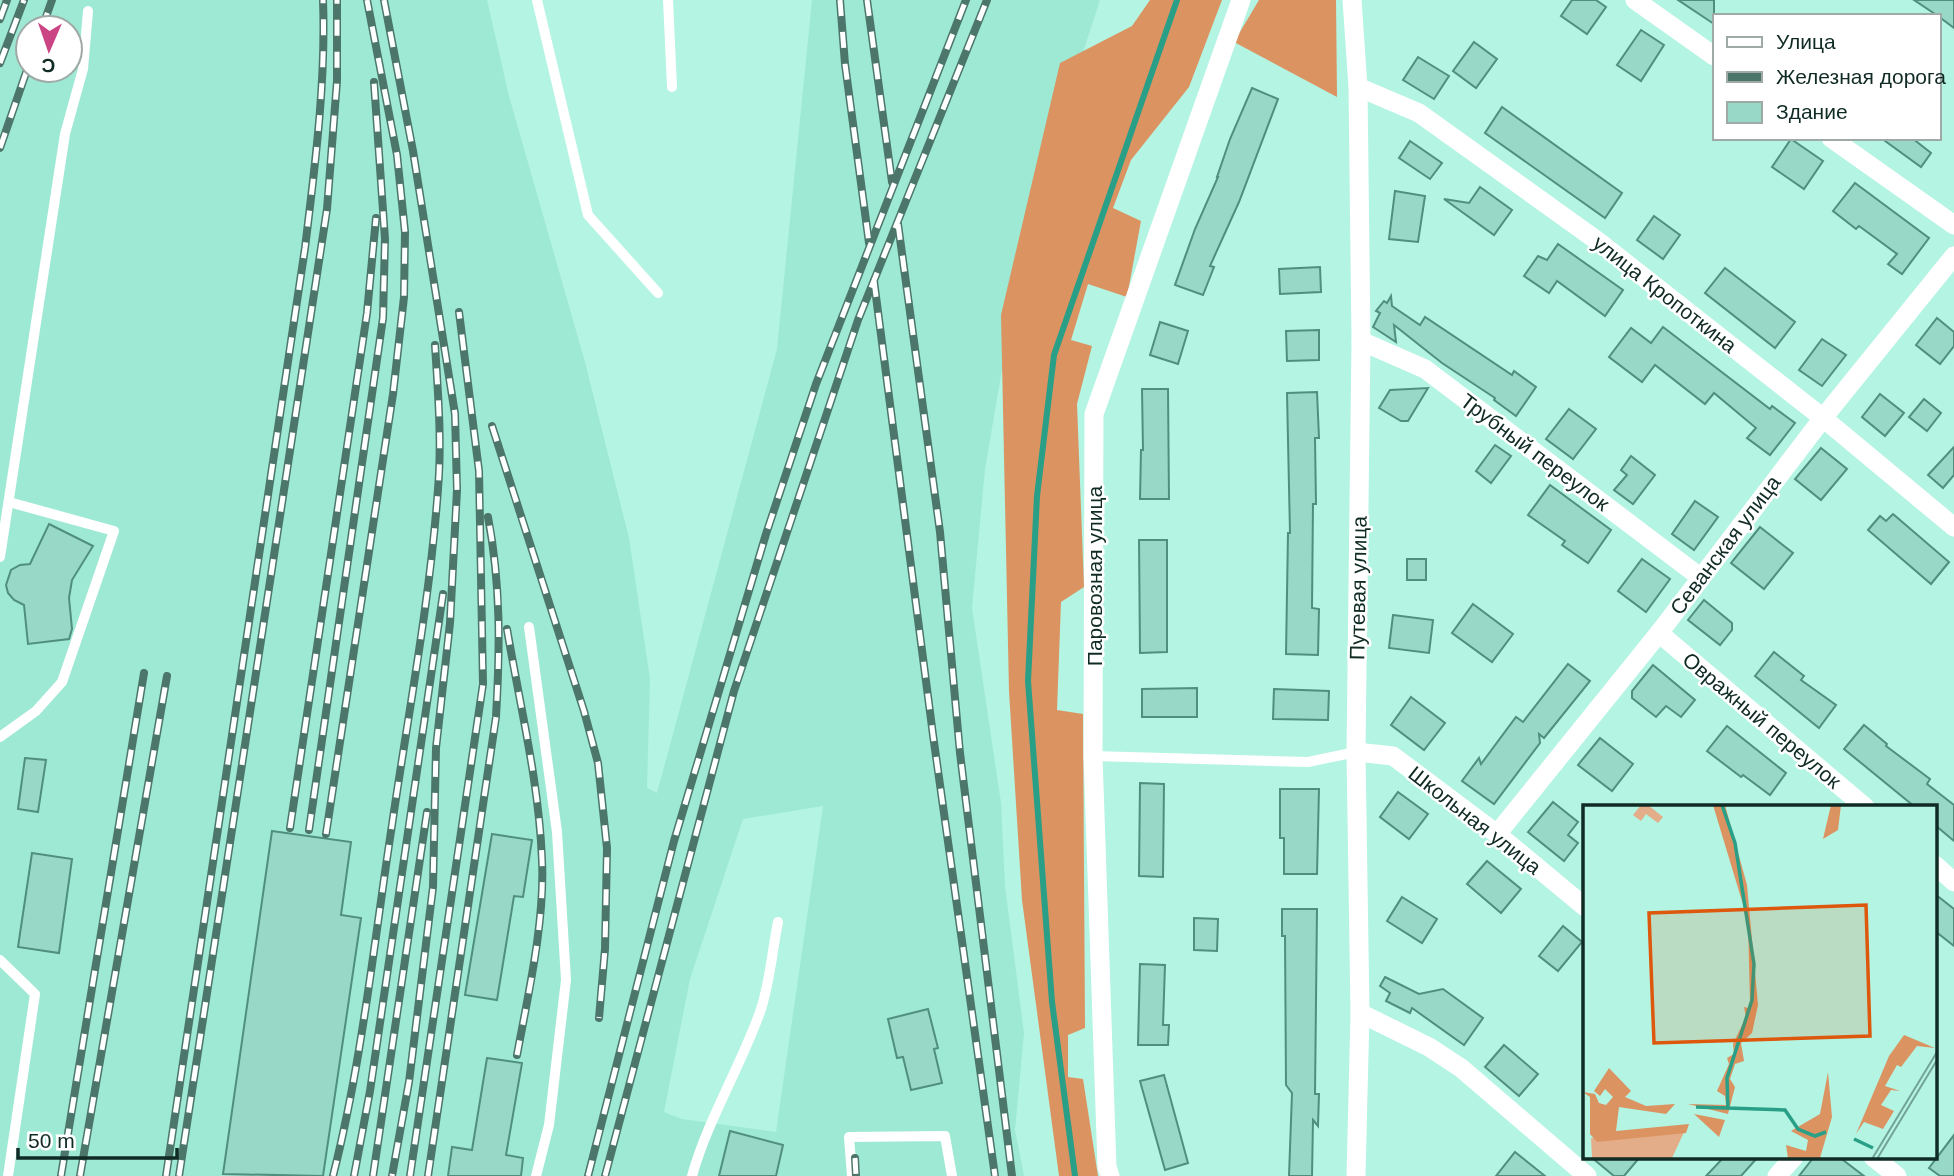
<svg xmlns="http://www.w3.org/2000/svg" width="1954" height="1176" font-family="Arial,sans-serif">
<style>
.built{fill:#9ee9d4;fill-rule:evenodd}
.forest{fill:#db9361}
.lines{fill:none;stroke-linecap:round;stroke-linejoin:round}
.stream{stroke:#289f86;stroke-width:6}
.building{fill:#98d8c6;stroke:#508f7e;stroke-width:2}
.lane{stroke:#fff;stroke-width:10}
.street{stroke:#fff;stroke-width:19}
.rail-casing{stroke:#4d766b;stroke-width:8}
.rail{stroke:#fff;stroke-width:5;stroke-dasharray:16;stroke-linecap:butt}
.labels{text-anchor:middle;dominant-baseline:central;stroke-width:5;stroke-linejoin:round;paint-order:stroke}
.street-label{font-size:21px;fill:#102a24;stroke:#fff}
.inset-river{fill:none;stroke:#289f86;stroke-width:3.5}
.inset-road{fill:none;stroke:#72a396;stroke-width:2}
.view{fill:#dd570d;fill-opacity:0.15;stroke:#dd570d;stroke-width:3.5}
.inset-edge{fill:none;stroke:#102a24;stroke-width:3.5}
</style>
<rect width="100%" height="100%" fill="#b4f4e2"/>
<path class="built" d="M0,0H487L509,96L585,362L629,538L650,679L647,788L657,793L777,349L812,0H1100L1049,157L1015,294L985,469L972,608L1001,803L1005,886L1024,1033L1015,1130L1024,1176H0ZM28,28H70V70H28ZM823,806L776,1132L682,1119L664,1112L690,979L743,819Z"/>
<g class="forest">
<path d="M1150,0H1222L1189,87L1131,160L1113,208L1141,221L1127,297L1088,284L1071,340L1092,346L1077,404L1084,587L1061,602L1057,710L1083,714L1085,1028L1068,1035V1077L1083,1079L1098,1176H1059L1022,900L1009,691L1001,315L1060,63L1132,26Z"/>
<path d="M1259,0H1336L1337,97L1234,42Z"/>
</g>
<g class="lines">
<path class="stream" d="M1075,1176L1052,1002L1028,681L1037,496L1054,355L1177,0"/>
</g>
<g class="building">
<path d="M1572,0H1596L1606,7L1587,34L1561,16Z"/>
<path d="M1678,0H1714V24Z"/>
<path d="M1914,0H1954V28L1938,16Z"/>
<path d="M1641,30L1664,45L1641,81L1617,65Z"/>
<path d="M1474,42L1497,59L1476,88L1453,71Z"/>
<path d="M1418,57L1449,76L1434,99L1403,80Z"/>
<path d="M1252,88L1278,99L1239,202L1210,266L1214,267L1203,295L1175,285L1195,229L1218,177H1217L1230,139Z"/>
<path d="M1502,107L1622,193L1605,218L1485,133Z"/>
<path d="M1881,138H1912L1931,153L1921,167Z"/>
<path d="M1791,139L1823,161L1804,189L1772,167Z"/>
<path d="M1410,141L1442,163L1430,179L1399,158Z"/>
<path d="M1855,183L1929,238L1902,274L1888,264L1897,254L1859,226L1856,229L1833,211Z"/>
<path d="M1480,187L1512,210L1494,235L1444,199L1469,203Z"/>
<path d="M1395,191L1425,196L1418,242L1389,239Z"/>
<path d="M1654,216L1680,235L1663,259L1637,240Z"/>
<path d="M1558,244L1623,290L1605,316L1557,281L1549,293L1524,276L1538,256L1547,260Z"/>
<path d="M1320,267L1321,292L1280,294L1279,269Z"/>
<path d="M1725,268L1795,322L1775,348L1705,293Z"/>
<path d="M1391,296L1392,306L1420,325L1425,317L1512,375L1514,371L1536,387L1516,416L1494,400L1495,398L1442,363L1394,325L1396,342L1373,327L1380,313L1376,311L1384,301L1387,303Z"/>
<path d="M1937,318L1954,332V346L1940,364L1916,345Z"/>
<path d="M1160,322L1188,331L1178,364L1150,355Z"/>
<path d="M1663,327L1770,409L1772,406L1795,423L1770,455L1747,438L1756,428L1714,393L1705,404L1655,365L1642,382L1609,357L1631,328L1651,343Z"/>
<path d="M1319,330V360L1287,361L1286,331Z"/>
<path d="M1822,339L1846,355L1822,386L1799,370Z"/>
<path d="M1428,388L1408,421H1401L1379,408L1390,390Z"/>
<path d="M1142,389H1168L1169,499H1140L1141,450H1143Z"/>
<path d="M1317,392L1319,438H1315L1316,504H1313L1312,608L1319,609L1318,655L1286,654L1288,533H1290L1287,393Z"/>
<path d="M1880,394L1904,413L1885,436L1862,417Z"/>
<path d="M1924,399L1941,413L1927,431L1909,417Z"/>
<path d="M1569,409L1596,429L1573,459L1546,439Z"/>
<path d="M1495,445L1511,456L1491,483L1476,471Z"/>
<path d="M1954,447V475L1943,488L1928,475Z"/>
<path d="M1821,448L1847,469L1821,500L1795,479Z"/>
<path d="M1631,456L1655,475L1633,504L1614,490L1627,475L1621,470Z"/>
<path d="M1550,485L1611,530L1588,563L1562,545L1565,541L1528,515Z"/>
<path d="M1695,501L1718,517L1694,550L1672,534Z"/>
<path d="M1893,514L1949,562L1931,584L1868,530L1880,516L1886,521Z"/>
<path d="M49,524L93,546L72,580L69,598L72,629L69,639L28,644L24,605L14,600L8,593L6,585L11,570L20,565L30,564Z"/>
<path d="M1760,527L1793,553L1764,589L1731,563Z"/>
<path d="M1139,540H1167V652L1140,653Z"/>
<rect x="1407" y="559" width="19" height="21"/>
<path d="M1642,559L1670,579L1646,612L1618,591Z"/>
<path d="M1704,600L1732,623V630L1720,645L1688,620Z"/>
<path d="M1473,604L1513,634L1492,662L1452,633Z"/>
<path d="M1393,615L1433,620L1429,653L1389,648Z"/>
<path d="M1774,652L1804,676L1801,680L1836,705L1819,728L1755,676Z"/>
<path d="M1568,664L1590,681L1544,738L1539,734L1540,743L1494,804L1462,781L1479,758L1481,764L1516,717L1523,722Z"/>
<path d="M1653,665L1695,700L1681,717L1666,706L1656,717L1632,698V691Z"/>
<path d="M1197,688V717H1142V689Z"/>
<path d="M1274,689L1329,691L1328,720L1273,719Z"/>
<path d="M1411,697L1445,723L1424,750L1391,725Z"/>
<path d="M1864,725L1887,744L1886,746L1930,779L1927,784L1954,805V841L1935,825V807H1915L1844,749Z"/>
<path d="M1727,726L1786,773L1770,795L1743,775L1741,777L1707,751Z"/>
<path d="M1600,738L1633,764L1612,791L1578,765Z"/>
<path d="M25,758L46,760L38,812L18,809Z"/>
<path d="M1140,783L1164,784L1163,877L1139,876Z"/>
<path d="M1280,789H1319L1317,874H1284V838H1280Z"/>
<path d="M1398,792L1428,814L1409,839L1380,817Z"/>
<path d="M1553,802L1578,822L1568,835L1578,843L1564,861L1528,832Z"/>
<path d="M272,831L351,842L341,915L361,918L323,1176L223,1174Z"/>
<path d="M492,834L532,840L523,897L514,896L497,1000L465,995Z"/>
<path d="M32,853L72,859L59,953L18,947Z"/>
<path d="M1487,861L1521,889L1501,913L1467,884Z"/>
<path d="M1935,894L1954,909V946L1935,931Z"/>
<path d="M1402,897L1437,919L1422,943L1387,921Z"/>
<path d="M1282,909H1317L1315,1094H1319L1318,1126L1313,1120L1312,1176H1289L1292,1093L1286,1085L1285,936H1282Z"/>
<path d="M1194,918L1218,919L1217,951L1194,950Z"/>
<path d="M1563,926L1582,942L1558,971L1539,956Z"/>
<path d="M1140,964L1165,965L1163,1025H1169L1168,1045H1138Z"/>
<path d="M1385,977L1419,994L1443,989L1483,1018L1464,1045L1412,1008L1410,1013L1386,1001L1390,993L1380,986Z"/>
<path d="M928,1009L938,1048L934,1049L942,1083L911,1090L903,1057L897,1058L888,1019Z"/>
<path d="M1504,1045L1538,1074L1519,1096L1485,1067Z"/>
<path d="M487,1058L522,1063L506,1155L523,1158L521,1176H448L452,1147L472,1150Z"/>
<path d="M1164,1075L1188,1163L1165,1170L1140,1081Z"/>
<path d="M730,1131L783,1145L776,1176H719Z"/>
<path d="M1954,1135V1176H1940L1929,1168Z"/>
<path d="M1515,1152L1545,1176H1496Z"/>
<path d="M1591,1157H1640L1624,1176H1614Z"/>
<path d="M1724,1157H1758L1741,1176H1706Z"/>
<path d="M1814,1157H1839L1864,1176H1799Z"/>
</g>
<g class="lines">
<g class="lane">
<path d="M537,0L588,215L658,293"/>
<path d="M668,0L672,87"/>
<path d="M0,557L65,134L83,69L88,11"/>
<path d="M529,627L557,832L566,980L549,1125L536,1176"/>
<path d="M0,737L36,711L62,682L114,531L9,502"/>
<path d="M1093,756L1308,762L1356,752"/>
<path d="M0,960L35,994L8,1176"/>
<path d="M692,1176C708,1119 740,1068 760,1012C770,984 772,951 778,922"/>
<path d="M852,1176L849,1137L945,1136L952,1176"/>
</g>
<g class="street">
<path d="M1352,0L1358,87L1361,341L1356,752L1360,1013L1356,1176"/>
<path d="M1635,0L1714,56"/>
<path d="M1358,87L1419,113L1599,242L1823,418L1954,527"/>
<path d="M1831,138L1954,225"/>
<path d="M1361,341L1425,369L1700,577"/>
<path d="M1659,633L1865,807"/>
<path d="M1356,752L1393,756L1497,834L1585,907"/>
<path d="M1497,834L1659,633L1823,418L1954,256"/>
<path d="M1935,865L1954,882"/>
<path d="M1360,1013L1429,1047L1461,1068L1587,1176"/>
<path d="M1873,1157L1897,1176"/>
<path d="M1110,1176L1107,1167L1093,756L1094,414L1241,0"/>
<path d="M1777,1176L1794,1157"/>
</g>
<defs>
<g id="rail">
<path d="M384,0L413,151L455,414L457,490L450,623L436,748L433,887L409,1082L392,1176"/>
<path d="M840,0L845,64L869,243"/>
<path d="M867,0L892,182"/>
<path d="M0,19L7,0"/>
<path d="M42,28L52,0"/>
<path d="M0,63L24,0"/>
<path d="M0,148L28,67"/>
<path d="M898,224L940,532L960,753L1012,1176"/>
<path d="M874,281L933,735L995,1176"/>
<path d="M492,426L584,711L598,763L607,848L605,949L599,1018"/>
<path d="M507,629C520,706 539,782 542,860C545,922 528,995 517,1055"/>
<path d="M290,828L367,313L376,218"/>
<path d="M309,830L383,318L385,239L374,82"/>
<path d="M326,834L393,394L404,297L405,232L397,155L367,0"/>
<path d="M855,1158L856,1176"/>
<path d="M61,1176L144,673"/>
<path d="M80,1176L167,676"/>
<path d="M166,1176L305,248C315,165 326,83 323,0"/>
<path d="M179,1176L327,209L337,81V0"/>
<path d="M333,1176C362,1062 374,942 392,825C408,715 430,600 438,489C442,441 438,393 435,345"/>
<path d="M354,1176L370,1091L443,594"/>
<path d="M373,1176L427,812"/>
<path d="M410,1176L483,684L479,471L459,312"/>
<path d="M428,1176L496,717C500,648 501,585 488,517"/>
<path d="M588,1176L674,841L766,534L816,384L966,0"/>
<path d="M605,1176L734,691L858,320L987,0"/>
</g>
</defs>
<use href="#rail" class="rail-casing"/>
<use href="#rail" class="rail"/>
</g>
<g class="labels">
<g class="street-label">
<text transform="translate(1665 294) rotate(38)">улица Кропоткина</text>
<text transform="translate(1535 452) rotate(37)">Трубный переулок</text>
<text transform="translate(1725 545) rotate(-53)">Севанская улица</text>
<text transform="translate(1094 576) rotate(-90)">Паровозная улица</text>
<text transform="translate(1358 588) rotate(-89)">Путевая улица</text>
<text transform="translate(1762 720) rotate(40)">Овражный переулок</text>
<text transform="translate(1475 820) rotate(38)">Школьная улица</text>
</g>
</g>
<g transform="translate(1583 805)">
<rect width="354" height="354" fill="#b4f4e2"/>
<path d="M58,0H65L80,12L75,18L63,9L58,16L50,10ZM102,325L89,353H9L8,333Z" fill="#e4ad89"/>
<path d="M130,0H142L164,80L175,200L169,228L158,238L161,256L152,259L147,274L152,282L145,309L105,299L143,300L142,291L134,286L146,259L144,253L151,249L150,239L163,212L161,202L165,203L167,198L165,116ZM248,0H258L255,25L240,34ZM321,230L352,243L334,241L318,262L314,260L302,281L317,286L308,285L298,300L311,306L300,324L281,317L273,329L306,251ZM26,263L48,286L42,292L63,301L92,299L83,309L36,302L33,326L106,319L103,328L14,337L7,329V292L0,287L12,289L16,298L23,300L30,292L22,284L17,291L11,286ZM245,267L249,312L237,353H205L203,340L223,346L225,335L208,326L237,309ZM111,309L142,315L136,332Z" fill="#db9361"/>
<path class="inset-river" d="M139,0L152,38L171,159L169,195L144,273L145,304M113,302L202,305L215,324L232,331L243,327M271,334L290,343"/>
<path class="inset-road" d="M289,354L354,247M294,354L354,255"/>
<path class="view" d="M283,100L287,231L71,238L66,108Z"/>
<rect width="354" height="354" class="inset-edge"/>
</g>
<rect x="1713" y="14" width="228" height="126" fill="#ffffff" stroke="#9faaa7" stroke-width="2"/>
<rect x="1727" y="37" width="35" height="10" fill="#ffffff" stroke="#9faaa7" stroke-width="2"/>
<text x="1776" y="49" font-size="21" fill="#102a24">Улица</text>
<rect x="1727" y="72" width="35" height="10" fill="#4d766b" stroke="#9faaa7" stroke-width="2"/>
<text x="1776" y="84" font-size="21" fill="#102a24">Железная дорога</text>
<rect x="1727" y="102" width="35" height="21" fill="#98d8c6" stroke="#9faaa7" stroke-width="2"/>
<text x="1776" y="119" font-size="21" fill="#102a24">Здание</text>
<g transform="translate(49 49) rotate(182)"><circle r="33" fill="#ffffff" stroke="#9faaa7" stroke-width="2"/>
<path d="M0-5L12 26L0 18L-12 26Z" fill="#cb4484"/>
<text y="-10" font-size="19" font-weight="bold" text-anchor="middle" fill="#102a24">С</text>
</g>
<path d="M18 1148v10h159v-10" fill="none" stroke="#102a24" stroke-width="3.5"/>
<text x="28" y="1148" font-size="21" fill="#102a24" stroke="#ffffff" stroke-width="5" paint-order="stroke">50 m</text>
</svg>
